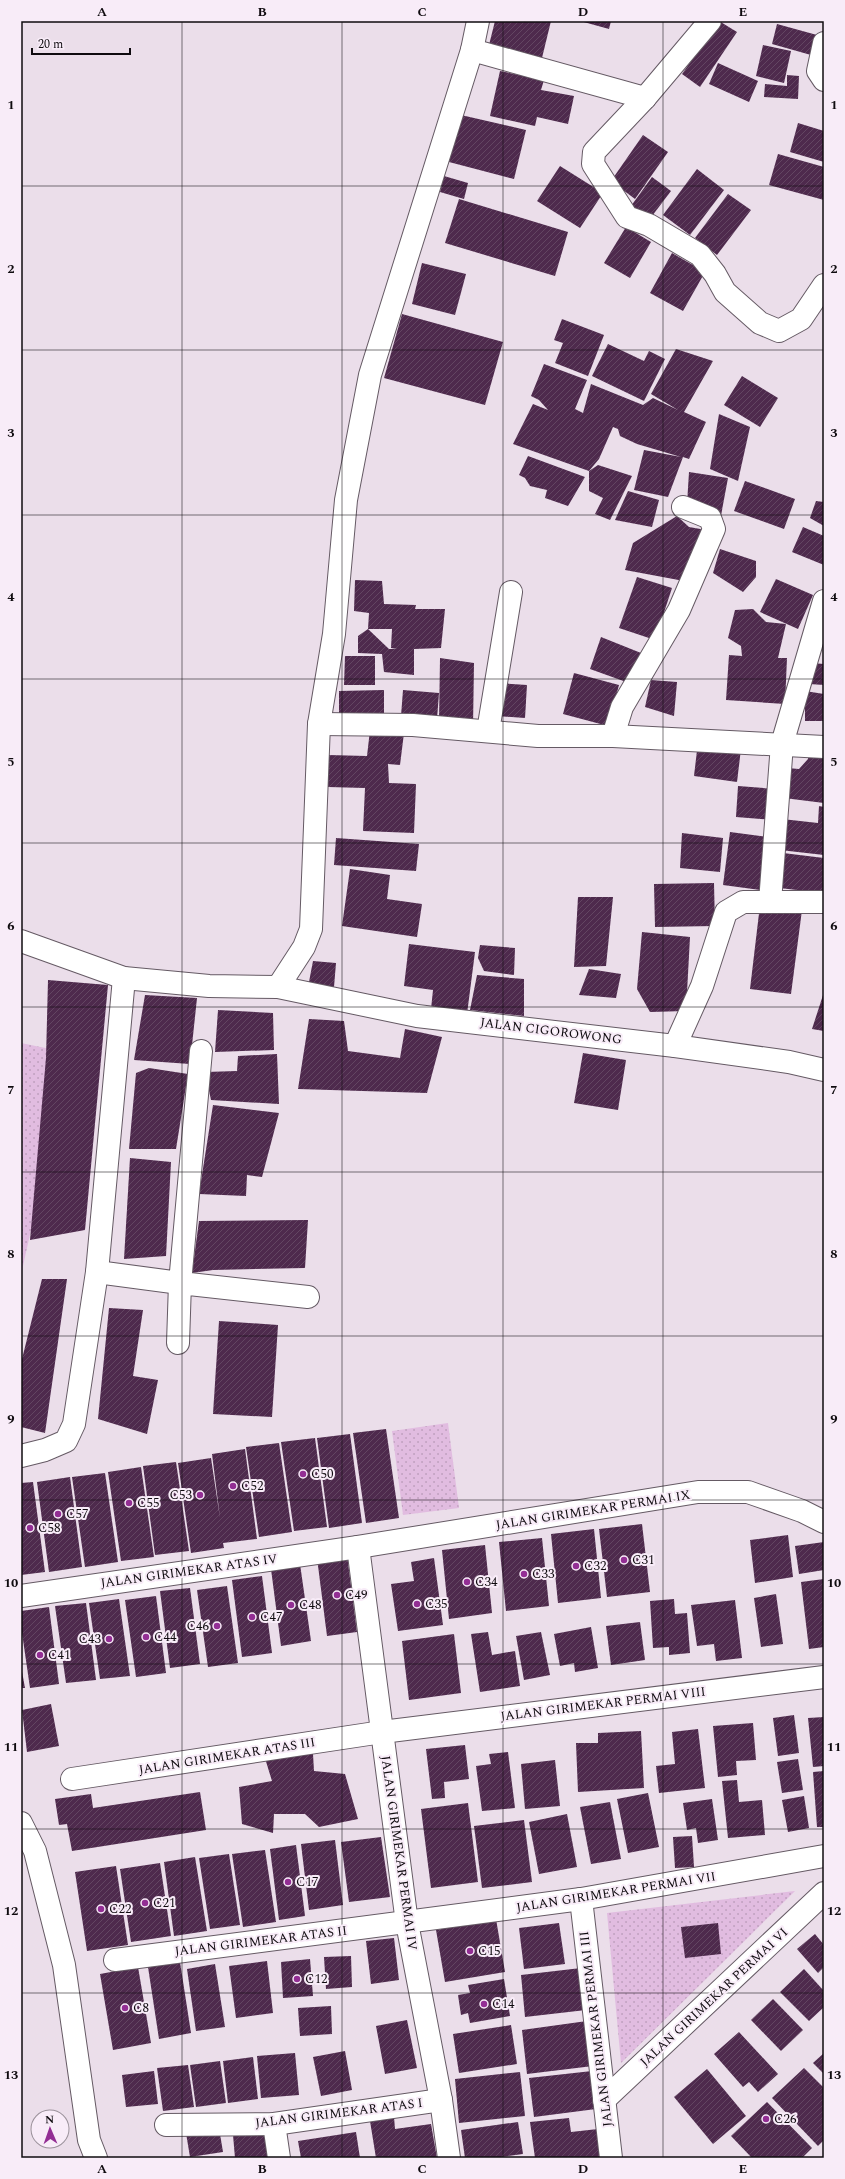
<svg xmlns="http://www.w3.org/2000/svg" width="845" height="2179" font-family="Spectral,serif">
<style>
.grass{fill:url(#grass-dots)}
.building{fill:url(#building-hatch)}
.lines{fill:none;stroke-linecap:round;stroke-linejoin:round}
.minor-casing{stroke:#655a64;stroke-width:24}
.minor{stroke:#fff;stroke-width:22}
.grid{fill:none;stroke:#0f0b0f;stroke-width:1;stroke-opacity:0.55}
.poi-dot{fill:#932e94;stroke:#f8ecf8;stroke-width:1.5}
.labels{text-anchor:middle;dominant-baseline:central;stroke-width:4;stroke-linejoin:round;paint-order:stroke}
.street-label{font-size:13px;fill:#0f0b0f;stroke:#f8ecf8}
.poi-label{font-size:13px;fill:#0f0b0f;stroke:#f8ecf8;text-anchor:start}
.neatline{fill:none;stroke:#0f0b0f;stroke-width:1.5}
.grid-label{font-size:13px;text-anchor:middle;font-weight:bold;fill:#0f0b0f}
</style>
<defs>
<pattern id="grass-dots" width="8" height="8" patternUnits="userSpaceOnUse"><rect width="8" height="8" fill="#e1bce0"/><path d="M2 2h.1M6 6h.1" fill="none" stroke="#c0a0bf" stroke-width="1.8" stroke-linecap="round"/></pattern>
<pattern id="building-hatch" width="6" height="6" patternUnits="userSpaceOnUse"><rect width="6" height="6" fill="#4e2a4d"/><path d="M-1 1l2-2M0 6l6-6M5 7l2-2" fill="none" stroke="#634662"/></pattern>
</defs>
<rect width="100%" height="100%" fill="#ebdeea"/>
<g class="grass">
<path d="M21,1043L70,1053L21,1275Z"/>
<path d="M448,1423L459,1508L403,1515L392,1431Z"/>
<path d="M795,1891L621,2063L607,1913Z"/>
</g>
<g class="building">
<path d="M495,21H551L541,62L488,49Z"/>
<path d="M580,21H611L609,29Z"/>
<path d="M719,21L737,32L700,87L682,74Z"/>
<path d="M777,24L817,35L811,55L772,44Z"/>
<path d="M763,45L791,51L784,83L756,76Z"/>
<path d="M718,63L758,81L749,102L709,84Z"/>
<path d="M500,71L544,80L541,90L574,96L568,124L537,117L535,126L490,116Z"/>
<path d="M787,75L799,76L798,99L764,97L765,84L787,86Z"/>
<path d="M461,115L526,130L514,179L449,162Z"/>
<path d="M798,123L824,131V162L790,152Z"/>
<path d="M643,135L668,152L635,199L611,181Z"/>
<path d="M778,154L824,167V200L769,185Z"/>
<path d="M560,166L603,193L580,228L537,201Z"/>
<path d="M697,169L724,190L690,235L663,215Z"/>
<path d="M444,176L468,183L464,199L440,192Z"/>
<path d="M652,177L671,191L649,220L631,206Z"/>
<path d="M728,194L751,210L717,255L695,238Z"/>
<path d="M459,199L568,232L555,276L445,243Z"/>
<path d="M626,227L651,242L630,278L604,263Z"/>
<path d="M672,253L705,272L683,311L650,293Z"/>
<path d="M422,263L466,274L455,315L412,304Z"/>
<path d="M402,314L503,342L485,405L384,378Z"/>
<path d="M562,319L604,335L588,376L555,363L563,343L554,340Z"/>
<path d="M608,344L644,361L649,351L665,359L644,401L592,376Z"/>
<path d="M676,349L713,361L684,412L706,422L689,459L683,457L668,497L634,490L644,450L681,457L637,444L620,436L618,429L613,427L599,459L589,471L513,444L533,404L548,410L539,400L531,396L544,364L587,380L575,409L583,413L591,384L643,405L653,398L678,410L651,394Z"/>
<path d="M742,376L778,398L760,427L724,405Z"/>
<path d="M719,414L750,427L738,481L710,469Z"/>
<path d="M528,456L585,477L568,506L545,498L547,490L530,486L525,478L519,475Z"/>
<path d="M598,465L632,476L610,520L595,514L603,498L589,491V471Z"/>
<path d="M689,472L728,478L720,521L687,504Z"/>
<path d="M745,481L795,499L784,529L734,511Z"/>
<path d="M628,491L659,500L652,527L615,520Z"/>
<path d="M816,501L824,502V526L810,518Z"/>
<path d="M677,516L689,527L706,530L684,581L625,570L633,543Z"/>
<path d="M803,527L824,536V565L792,552Z"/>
<path d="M720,549L756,561V577L743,592L713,573Z"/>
<path d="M637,577L672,588L655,640L619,628Z"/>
<path d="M776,579L813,595L798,629L760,612Z"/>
<path d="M355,580L382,581L384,604L416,605L415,609H445L441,648L414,649V675L384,672L382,654L358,653V636L368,629L389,649H397L391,648L392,629H368L369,613L354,611Z"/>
<path d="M753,609L766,622L786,624L778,658H787L785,704L726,700L729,655L742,656L741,646L728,638L735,610Z"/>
<path d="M601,637L641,653L629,683L590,669Z"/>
<path d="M345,656H375V685H344Z"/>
<path d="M440,658L474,663L473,726L439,722Z"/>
<path d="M812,663L824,664V685L809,684Z"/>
<path d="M574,673L619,685L608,726L563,714Z"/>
<path d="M651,680L677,682L674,716L645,707Z"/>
<path d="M499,683L527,685L525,718L497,716Z"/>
<path d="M384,690V721L339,722V691Z"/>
<path d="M403,690L439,693L437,719L401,716Z"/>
<path d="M805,691L824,694V721H805Z"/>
<path d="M370,730L404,733L400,765L388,764L389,783L416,784L414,833L363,831L365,788L328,787V755L367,756Z"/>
<path d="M698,742L741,749L737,782L694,776Z"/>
<path d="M809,749L824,750V803L784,798L787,768L799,769L808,759Z"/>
<path d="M738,786L776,789L773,820L736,817Z"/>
<path d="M819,806L824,807V855L780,850L782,819L818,823Z"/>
<path d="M730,832L775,838L768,891L723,885Z"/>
<path d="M682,833L723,838L720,872L680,868Z"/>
<path d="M336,838L419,844L416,871L334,865Z"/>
<path d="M783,853L824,858V893L779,888Z"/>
<path d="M350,869L390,875L387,899L422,904L417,937L342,926Z"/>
<path d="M714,883L715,926L655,927L654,884Z"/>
<path d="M578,897H613L606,966L574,967Z"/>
<path d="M760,905L802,910L791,994L750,989Z"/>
<path d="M642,932L690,937L686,1011L650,1012L637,989Z"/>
<path d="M409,944L475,952L467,1014L431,1009L433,990L404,986Z"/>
<path d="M480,945L515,948L514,975L484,971L478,958Z"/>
<path d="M313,961L336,963L334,987H308Z"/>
<path d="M589,969L621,974L616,998L579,995Z"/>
<path d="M477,975L524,979V1016L470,1010Z"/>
<path d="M48,980L108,985L85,1230L30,1240L46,1058Z"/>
<path d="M824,992V1031L812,1029Z"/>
<path d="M145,995L197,998L190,1064L134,1060Z"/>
<path d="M218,1010L273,1013L274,1050L215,1052Z"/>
<path d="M309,1019L344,1021L348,1051L400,1058L405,1029L442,1037L427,1093L298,1089Z"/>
<path d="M583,1053L626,1060L618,1110L574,1103Z"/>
<path d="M277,1054L279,1104L211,1100L205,1072L237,1071L238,1056Z"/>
<path d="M149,1068L188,1074L176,1149H129L136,1073Z"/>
<path d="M213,1105L279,1113L262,1177L247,1175L246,1196L199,1194Z"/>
<path d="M130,1158L171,1162L166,1256L124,1259Z"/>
<path d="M308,1220L305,1268L213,1270L192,1273L199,1221Z"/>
<path d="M42,1279H67L45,1433L21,1427V1363Z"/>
<path d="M109,1308L143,1310L133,1376L158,1380L147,1434L98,1419Z"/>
<path d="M219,1321L278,1325L272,1417L213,1414Z"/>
<path d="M386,1429L399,1518L366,1523L353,1433Z"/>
<path d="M350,1434L362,1523L329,1528L317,1438Z"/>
<path d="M315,1438L327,1527L294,1531L281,1442Z"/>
<path d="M279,1443L292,1532L259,1537L246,1447Z"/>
<path d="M245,1449L257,1539L223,1543L224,1548L191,1553L178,1463L211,1458L220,1518L212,1454Z"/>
<path d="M176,1462L189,1551L155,1555L143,1466Z"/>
<path d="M141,1467L154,1557L121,1561L108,1472Z"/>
<path d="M105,1473L118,1562L85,1567L72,1477Z"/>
<path d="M70,1477L82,1567L49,1572L37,1482Z"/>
<path d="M33,1482L45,1572L21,1575V1483Z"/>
<path d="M642,1524L650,1592L607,1597L599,1529Z"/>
<path d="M594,1529L601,1598L558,1603L551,1534Z"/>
<path d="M788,1535L793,1577L755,1583L750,1540Z"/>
<path d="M542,1538L549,1606L506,1611L499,1542Z"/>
<path d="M824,1542V1570L799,1574L795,1546Z"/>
<path d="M485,1545L492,1613L449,1619L442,1550Z"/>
<path d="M347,1555L357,1632L327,1636L317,1558Z"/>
<path d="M434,1558L443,1625L398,1631L391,1584L414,1581L411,1562Z"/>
<path d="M300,1564L311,1641L281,1646L271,1569Z"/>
<path d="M262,1576L272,1653L242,1657L232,1580Z"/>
<path d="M824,1579V1647L809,1649L801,1582Z"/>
<path d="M227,1586L238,1663L208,1667L197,1590Z"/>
<path d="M190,1588L200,1664L170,1668L160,1591Z"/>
<path d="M776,1594L783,1644L761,1647L754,1598Z"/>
<path d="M156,1596L166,1673L136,1677L125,1600Z"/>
<path d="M119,1599L130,1676L100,1679L89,1603Z"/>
<path d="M674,1599L675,1614L687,1613L690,1653L669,1655V1647L653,1648L650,1601Z"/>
<path d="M735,1600L742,1658L716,1661L714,1644L697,1646L691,1605Z"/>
<path d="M86,1603L96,1680L66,1683L55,1606Z"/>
<path d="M49,1607L59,1684L30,1688L21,1626V1611Z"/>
<path d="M640,1622L645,1660L611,1665L606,1626Z"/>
<path d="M591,1627L598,1668L575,1672L574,1663L560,1666L554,1634Z"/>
<path d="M488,1632L492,1655L515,1651L520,1686L480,1692L471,1634Z"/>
<path d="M541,1632L550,1675L524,1680L516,1636Z"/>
<path d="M454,1634L461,1693L409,1700L402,1641Z"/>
<path d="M21,1666L25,1688H21Z"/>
<path d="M51,1704L59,1746L27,1752L22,1710Z"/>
<path d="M794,1715L799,1753L778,1756L773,1718Z"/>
<path d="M824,1717V1766L813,1767L808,1718Z"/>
<path d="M753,1723L756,1760L736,1761L737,1775L718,1777L713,1726Z"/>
<path d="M698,1729L705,1788L659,1793L656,1766L675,1764L672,1732Z"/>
<path d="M641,1731L644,1788L578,1792L576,1743H598V1733Z"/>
<path d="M465,1745L469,1779L444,1782L445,1798L432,1799L426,1749Z"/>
<path d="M508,1752L515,1808L482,1811L476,1766L491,1764L489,1754Z"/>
<path d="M313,1754L314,1771L345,1774L358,1819L319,1827L305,1814H274L273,1833L242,1824L239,1787L272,1781L264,1755Z"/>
<path d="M798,1759L803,1790L782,1793L777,1762Z"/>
<path d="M555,1760L560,1806L525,1809L521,1764Z"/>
<path d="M824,1771V1827H817L813,1772Z"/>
<path d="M737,1780L739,1802L762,1800L765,1835L728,1838L722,1781Z"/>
<path d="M200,1792L206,1830L72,1851L67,1824L59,1825L55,1799L91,1794L93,1808Z"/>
<path d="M648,1793L659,1847L628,1853L617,1799Z"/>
<path d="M804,1796L809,1828L788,1832L782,1800Z"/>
<path d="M712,1799L718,1840L698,1843L696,1828L687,1830L683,1803Z"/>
<path d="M610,1802L621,1859L591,1864L580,1807Z"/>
<path d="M468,1803L478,1882L431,1888L421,1809Z"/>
<path d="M567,1814L577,1867L539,1874L529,1822Z"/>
<path d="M524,1820L532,1882L482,1888L474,1826Z"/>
<path d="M692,1836L694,1867L675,1868L673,1837Z"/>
<path d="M381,1837L390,1897L349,1902L341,1842Z"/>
<path d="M335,1840L343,1905L309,1910L301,1844Z"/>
<path d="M296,1845L305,1916L279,1920L270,1849Z"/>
<path d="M265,1850L276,1922L243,1927L232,1854Z"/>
<path d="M229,1854L240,1925L210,1929L199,1858Z"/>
<path d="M195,1857L207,1931L174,1936L164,1862Z"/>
<path d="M160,1863L171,1936L131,1942L120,1869Z"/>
<path d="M116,1866L128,1945L87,1951L75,1872Z"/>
<path d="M496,1919L505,1972L445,1982L436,1930Z"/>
<path d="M559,1923L565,1964L524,1969L519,1928Z"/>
<path d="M718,1923L721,1954L685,1958L681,1927Z"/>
<path d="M815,1934L824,1945V1967L818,1973L797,1949Z"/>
<path d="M394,1938L399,1980L371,1984L366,1941Z"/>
<path d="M351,1956L352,1987L326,1989L324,1957Z"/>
<path d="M310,1959L313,1996L283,1998L281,1962Z"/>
<path d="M267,1961L273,2013L236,2018L229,1966Z"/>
<path d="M180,1962L191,2033L159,2039L148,1967Z"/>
<path d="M215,1964L225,2027L196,2031L187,1969Z"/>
<path d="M138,1967L151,2043L113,2050L100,1974Z"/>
<path d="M581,1968L586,2010L525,2017L521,1975Z"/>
<path d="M804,1969L824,1991V2007L809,2021L780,1992Z"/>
<path d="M504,1979L510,2016L470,2023L468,2013L461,2015L458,1995L470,1993L468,1985Z"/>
<path d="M773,1999L803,2030L781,2051L751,2020Z"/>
<path d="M331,2006L332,2034L300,2036L298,2008Z"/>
<path d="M407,2020L417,2068L385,2074L376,2026Z"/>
<path d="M587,2021L593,2066L527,2074L522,2030Z"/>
<path d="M511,2025L517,2064L459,2073L453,2034Z"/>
<path d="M739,2032L778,2074L758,2092L749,2082L743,2087L714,2054Z"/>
<path d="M345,2051L352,2090L321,2096L313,2057Z"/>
<path d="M295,2053L299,2095L261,2098L257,2056Z"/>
<path d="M824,2053V2074L813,2063Z"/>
<path d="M253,2057L258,2099L228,2103L223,2061Z"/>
<path d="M220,2061L226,2103L196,2107L190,2065Z"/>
<path d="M188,2065L194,2107L163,2111L157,2068Z"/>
<path d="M804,2068L824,2088V2140L818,2146L772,2098Z"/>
<path d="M707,2069L746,2116L713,2144L674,2097Z"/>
<path d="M154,2071L158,2104L126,2107L122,2075Z"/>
<path d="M592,2071L596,2109L534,2117L529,2078Z"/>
<path d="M520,2072L525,2116L459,2123L455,2079Z"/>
<path d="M767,2102L812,2148L802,2158H752L731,2136Z"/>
<path d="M394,2117L395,2129L431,2124L437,2158H376L370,2121Z"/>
<path d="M569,2118L571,2132L598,2129L601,2158H535L530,2122Z"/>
<path d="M518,2122L523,2154L494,2158H465L461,2130Z"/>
<path d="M219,2128L223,2152L190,2157L186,2133Z"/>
<path d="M268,2131L271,2158H235L233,2135Z"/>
<path d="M356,2132L360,2158H301L298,2141Z"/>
</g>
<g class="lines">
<defs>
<g id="minor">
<path d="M710,21L645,98L594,152L593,164L627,217L649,225L700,255L715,274L725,292L760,323L779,331L801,319L824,285"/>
<path d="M824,43L818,71L824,80"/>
<path d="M472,50L645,98"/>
<path d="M319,724L413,725L538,736H613L824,747"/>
<path d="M488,731L511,592"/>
<path d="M613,736L622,707L679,610L714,529L710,518L683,507"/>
<path d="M770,902L782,744L824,601"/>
<path d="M21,941L124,978L209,986L278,987L304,947L311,929L319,724L334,634L346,500L370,375L472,50L478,21"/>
<path d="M278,987L417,1016L675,1046L789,1062L824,1070"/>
<path d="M675,1046L702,986L726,912L743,902H824"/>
<path d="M97,1272L180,1283L201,1051"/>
<path d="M178,1343L180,1283L308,1297"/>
<path d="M21,1456L45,1450L66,1441L74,1424L97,1272L124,978"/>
<path d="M358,1547L407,1923L441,2100L449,2158"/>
<path d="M21,1596L358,1547L698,1492H748L802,1511L824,1522"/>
<path d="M72,1779L382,1732L824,1677"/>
<path d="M21,1823L35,1851L64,1965L89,2140L96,2158"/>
<path d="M581,1899L611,2158"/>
<path d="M115,1960L581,1899L824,1856"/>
<path d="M604,2100L824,1893"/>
<path d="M274,2124L279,2158"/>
<path d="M166,2125L274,2124L441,2100"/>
</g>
</defs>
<use href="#minor" class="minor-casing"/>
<use href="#minor" class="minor"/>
</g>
<path class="grid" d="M182,21V2158M342,21V2158M503,21V2158M663,21V2158M21,186H824M21,350H824M21,515H824M21,679H824M21,843H824M21,1007H824M21,1172H824M21,1336H824M21,1500H824M21,1664H824M21,1829H824M21,1993H824"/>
<g class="poi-dot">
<circle cx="303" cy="1474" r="4"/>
<circle cx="233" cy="1486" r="4"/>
<circle cx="200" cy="1495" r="4"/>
<circle cx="129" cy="1503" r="4"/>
<circle cx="58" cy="1514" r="4"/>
<circle cx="30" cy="1528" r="4"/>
<circle cx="624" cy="1560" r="4"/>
<circle cx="576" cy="1566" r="4"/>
<circle cx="524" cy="1574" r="4"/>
<circle cx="467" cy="1582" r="4"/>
<circle cx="337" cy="1595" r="4"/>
<circle cx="417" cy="1604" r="4"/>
<circle cx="291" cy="1605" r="4"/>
<circle cx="252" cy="1617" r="4"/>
<circle cx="217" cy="1626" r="4"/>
<circle cx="146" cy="1637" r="4"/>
<circle cx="109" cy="1639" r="4"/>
<circle cx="40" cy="1655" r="4"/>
<circle cx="288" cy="1882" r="4"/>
<circle cx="145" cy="1903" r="4"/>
<circle cx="101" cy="1909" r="4"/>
<circle cx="470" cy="1951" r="4"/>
<circle cx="297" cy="1979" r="4"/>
<circle cx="484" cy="2004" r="4"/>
<circle cx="125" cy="2008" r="4"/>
<circle cx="766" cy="2119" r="4"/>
</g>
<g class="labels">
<g class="street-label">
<text transform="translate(551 1031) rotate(7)">JALAN CIGOROWONG</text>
<text transform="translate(593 1510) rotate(-9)">JALAN GIRIMEKAR PERMAI IX</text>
<text transform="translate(189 1571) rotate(-8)">JALAN GIRIMEKAR ATAS IV</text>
<text transform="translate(603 1704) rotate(-7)">JALAN GIRIMEKAR PERMAI VIII</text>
<text transform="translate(227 1756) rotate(-9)">JALAN GIRIMEKAR ATAS III</text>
<text transform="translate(399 1853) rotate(82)">JALAN GIRIMEKAR PERMAI IV</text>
<text transform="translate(616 1892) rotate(-9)">JALAN GIRIMEKAR PERMAI VII</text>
<text transform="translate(261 1941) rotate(-7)">JALAN GIRIMEKAR ATAS II</text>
<text transform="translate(714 1997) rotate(-43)">JALAN GIRIMEKAR PERMAI VI</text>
<text transform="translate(596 2029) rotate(-97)">JALAN GIRIMEKAR PERMAI III</text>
<text transform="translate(339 2113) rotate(-7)">JALAN GIRIMEKAR ATAS I</text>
</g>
<g class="poi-label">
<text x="311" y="1474">C50</text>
<text x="241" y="1486">C52</text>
<text x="192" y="1495" text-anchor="end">C53</text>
<text x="137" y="1503">C55</text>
<text x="66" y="1514">C57</text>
<text x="38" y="1528">C58</text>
<text x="632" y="1560">C31</text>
<text x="584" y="1566">C32</text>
<text x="532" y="1574">C33</text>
<text x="475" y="1582">C34</text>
<text x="345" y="1595">C49</text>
<text x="425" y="1604">C35</text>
<text x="299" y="1605">C48</text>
<text x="260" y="1617">C47</text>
<text x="209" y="1626" text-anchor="end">C46</text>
<text x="154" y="1637">C44</text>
<text x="101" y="1639" text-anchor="end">C43</text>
<text x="48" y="1655">C41</text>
<text x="296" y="1882">C17</text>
<text x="153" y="1903">C21</text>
<text x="109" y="1909">C22</text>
<text x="478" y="1951">C15</text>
<text x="305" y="1979">C12</text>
<text x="492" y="2004">C14</text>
<text x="133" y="2008">C8</text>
<text x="774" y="2119">C26</text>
</g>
</g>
<rect width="845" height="2179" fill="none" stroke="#f8ecf8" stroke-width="44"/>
<g transform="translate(50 2129) rotate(358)"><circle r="19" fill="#f8ecf8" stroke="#9b929b"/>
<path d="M0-3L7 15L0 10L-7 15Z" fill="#932e94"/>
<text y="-6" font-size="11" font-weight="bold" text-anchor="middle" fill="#0f0b0f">N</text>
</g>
<path d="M32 48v6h98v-6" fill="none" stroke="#0f0b0f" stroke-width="2"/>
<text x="38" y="48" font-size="12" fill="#0f0b0f" stroke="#f8ecf8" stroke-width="3" paint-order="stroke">20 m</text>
<rect x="22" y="22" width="801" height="2135" class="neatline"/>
<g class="grid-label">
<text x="102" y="16">A</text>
<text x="262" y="16">B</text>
<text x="422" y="16">C</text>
<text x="583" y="16">D</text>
<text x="743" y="16">E</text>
<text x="11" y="109">1</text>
<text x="834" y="109">1</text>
<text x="11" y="273">2</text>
<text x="834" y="273">2</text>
<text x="11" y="437">3</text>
<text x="834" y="437">3</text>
<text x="11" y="601">4</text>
<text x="834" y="601">4</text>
<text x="11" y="766">5</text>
<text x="834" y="766">5</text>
<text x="11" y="930">6</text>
<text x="834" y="930">6</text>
<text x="11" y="1094">7</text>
<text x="834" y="1094">7</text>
<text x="11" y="1258">8</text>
<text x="834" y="1258">8</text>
<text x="11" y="1423">9</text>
<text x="834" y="1423">9</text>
<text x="11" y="1587">10</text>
<text x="834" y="1587">10</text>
<text x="11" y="1751">11</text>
<text x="834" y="1751">11</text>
<text x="11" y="1915">12</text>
<text x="834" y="1915">12</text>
<text x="11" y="2079">13</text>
<text x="834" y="2079">13</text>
<text x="102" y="2173">A</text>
<text x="262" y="2173">B</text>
<text x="422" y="2173">C</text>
<text x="583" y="2173">D</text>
<text x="743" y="2173">E</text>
</g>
</svg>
